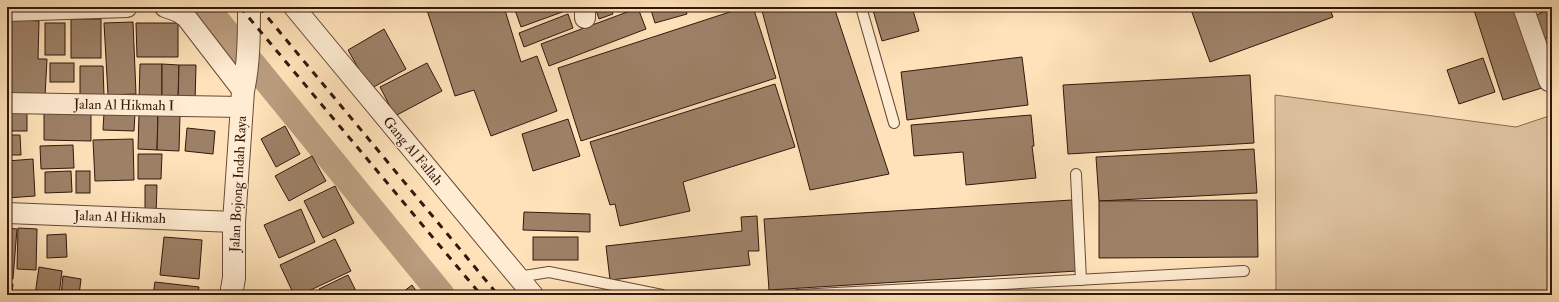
<svg xmlns="http://www.w3.org/2000/svg" width="1559" height="302" font-family="'IM FELL Double Pica',serif">
<style>
.green{fill:#dcc09c;stroke:#886c55}
.lines{fill:none;stroke-linecap:round;stroke-linejoin:round}
.canal{stroke:#ba9d7f;stroke-width:26}
.building{fill:#9d8167;stroke:#33180e}
.service-casing{stroke:#664a39;stroke-width:12}
.minor-casing{stroke:#664a39;stroke-width:22}
.tertiary-casing{stroke:#664a39;stroke-width:24}
.service{stroke:#ffecd2;stroke-width:10}
.minor{stroke:#ffecd2;stroke-width:20}
.tertiary{stroke:#ffecd2;stroke-width:22}
.rail{stroke:#33180e;stroke-width:3;stroke-dasharray:7 7;stroke-linecap:butt}
.labels{text-anchor:middle;dominant-baseline:central;stroke-width:3;stroke-linejoin:round;paint-order:stroke}
.street-label{font-size:14px;fill:#33180e;stroke:#ffecd2}
</style>
<rect width="100%" height="100%" fill="#ffe2b9"/>
<filter id="stains"><feTurbulence type="fractalNoise" baseFrequency=".005" numOctaves="4"/><feColorMatrix values="0 0 0 0 .2 0 0 0 0 .09 0 0 0 0 .02 0 0 0 .5 -.17"/></filter>
<radialGradient id="worn" r=".72"><stop offset=".6" stop-color="#630" stop-opacity="0"/><stop offset="1" stop-color="#630" stop-opacity=".3"/></radialGradient>
<path class="green" d="M1275,95L1516,127L1552,115V295H1276Z"/>
<g class="lines">
<path class="canal" d="M206,7L442,295"/>
</g>
<g class="building">
<path d="M426,7H504L521,62L537,56L557,111L491,136L474,90L455,96Z"/>
<path d="M525,7H563L565,11L521,27L515,10Z"/>
<path d="M595,7H610L613,14L599,19Z"/>
<path d="M650,7H685L687,14L655,23Z"/>
<path d="M745,7H753L776,78L581,141L558,68Z"/>
<path d="M761,7H834L889,174L810,190Z"/>
<path d="M872,7H912L919,31L882,41Z"/>
<path d="M1190,7H1329L1333,17L1210,62Z"/>
<path d="M1473,7H1516L1542,88L1503,100Z"/>
<path d="M1533,7H1543L1535,11Z"/>
<path d="M1552,7V35L1543,40L1531,18Z"/>
<path d="M638,8L646,29L549,66L541,44Z"/>
<path d="M568,14L573,28L524,47L519,33Z"/>
<path d="M7,19L39,21L38,59H47L45,96L10,94V83H7Z"/>
<rect x="71" y="19" width="30" height="39"/>
<path d="M133,22L136,94L108,95L104,23Z"/>
<rect x="45" y="23" width="20" height="32"/>
<path d="M136,23H178V57H137Z"/>
<path d="M384,29L406,69L370,89L348,50Z"/>
<path d="M1552,41V60L1544,45Z"/>
<path d="M1022,57L1028,105L907,120L901,72Z"/>
<path d="M1483,58L1495,92L1459,104L1447,70Z"/>
<rect x="50" y="63" width="24" height="19"/>
<path d="M427,63L442,91L395,116L380,87Z"/>
<path d="M140,64H162V101L139,100Z"/>
<path d="M162,64L179,65L178,101H162Z"/>
<path d="M179,65H196L195,102L178,101Z"/>
<path d="M80,66H103L104,96H80Z"/>
<path d="M1250,75L1254,143L1068,154L1063,85Z"/>
<path d="M775,84L795,147L683,182L690,211L620,226L615,204L610,205L590,142Z"/>
<rect x="7" y="109" width="20" height="22"/>
<path d="M104,112L135,113L134,131L103,130Z"/>
<path d="M44,113H91V141L44,140Z"/>
<path d="M139,113L158,114L157,150L138,149Z"/>
<path d="M158,114L180,115L179,151L157,150Z"/>
<path d="M1031,115L1034,146H1032L1036,178L966,185L963,152L914,156L911,125Z"/>
<path d="M568,119L580,156L533,171L522,134Z"/>
<path d="M285,126L300,154L276,167L261,139Z"/>
<path d="M187,128L215,131L213,154L185,151Z"/>
<path d="M7,135H20L21,155H7Z"/>
<path d="M133,139L134,180L95,181L93,140Z"/>
<path d="M73,145L74,168L41,169L40,146Z"/>
<path d="M1254,149L1257,193L1099,201L1096,157Z"/>
<path d="M138,154H162L161,179H138Z"/>
<path d="M312,156L326,181L289,201L275,176Z"/>
<path d="M33,159L35,196L7,198V161Z"/>
<path d="M71,171L72,192L45,193V172Z"/>
<rect x="76" y="171" width="14" height="22"/>
<path d="M145,185H157L156,216H145Z"/>
<path d="M335,186L354,223L323,238L304,201Z"/>
<path d="M1072,200L1077,271L769,290L764,219Z"/>
<path d="M1257,200L1258,257L1099,258V201Z"/>
<path d="M301,209L315,242L279,258L264,225Z"/>
<path d="M524,212L590,214V232L523,230Z"/>
<path d="M757,216L759,251H748L750,265L610,280L606,246L742,231L741,217Z"/>
<path d="M7,228L17,229L13,279H7Z"/>
<path d="M18,228L37,229L36,270L17,269Z"/>
<path d="M66,234L67,257L47,258V235Z"/>
<path d="M164,237L202,240L199,279L160,275Z"/>
<rect x="533" y="237" width="45" height="23"/>
<path d="M335,239L351,271L300,295H294L280,265Z"/>
<path d="M39,267L62,271L59,295H35Z"/>
<path d="M348,275L358,295H322L319,289Z"/>
<path d="M63,276L81,279L79,295H61Z"/>
<path d="M155,282L199,287L198,295H153Z"/>
<path d="M7,283L13,284L12,295H7Z"/>
<path d="M412,285L419,295H399Z"/>
<path d="M85,292L103,295H85Z"/>
</g>
<g class="lines">
<defs>
<g id="service">
<path d="M861,7L894,123"/>
<path d="M1076,174L1081,280"/>
<path d="M518,277L549,272L662,295"/>
<path d="M798,295L1244,271"/>
</g>
<g id="minor">
<path d="M165,7L179,12L186,17L243,91"/>
<path d="M294,7L533,295"/>
<path d="M1523,7L1549,81"/>
<path d="M7,11L127,7"/>
<path d="M585,18V7"/>
<path d="M7,103L242,107"/>
<path d="M7,213L234,222"/>
</g>
<path id="tertiary" d="M231,295L234,278V222L243,91C249,63 249,36 249,7"/>
</defs>
<use href="#service" class="service-casing"/>
<use href="#minor" class="minor-casing"/>
<use href="#tertiary" class="tertiary-casing"/>
<use href="#service" class="service"/>
<use href="#minor" class="minor"/>
<use href="#tertiary" class="tertiary"/>
<g class="rail">
<path d="M240,7L481,295"/>
<path d="M259,7L498,295"/>
</g>
</g>
<g class="labels">
<g class="street-label">
<text transform="translate(124 105) rotate(1)">Jalan Al Hikmah I</text>
<text transform="translate(413 151) rotate(50)">Gang Al Fallah</text>
<text transform="translate(238 184) rotate(-87)">Jalan Bojong Indah Raya</text>
<text transform="translate(120 217) rotate(2)">Jalan Al Hikmah</text>
</g>
</g>
<rect width="1559" height="302" fill="none" stroke="#ffe2b9" stroke-width="24"/>
<rect x="8" y="8" width="1543" height="286" fill="none" stroke="#33180e" stroke-width="2"/>
<rect x="12" y="12" width="1535" height="278" fill="none" stroke="#33180e"/>
<rect width="100%" height="100%" filter="url(#stains)"/>
<rect width="100%" height="100%" fill="url(#worn)"/>
</svg>
